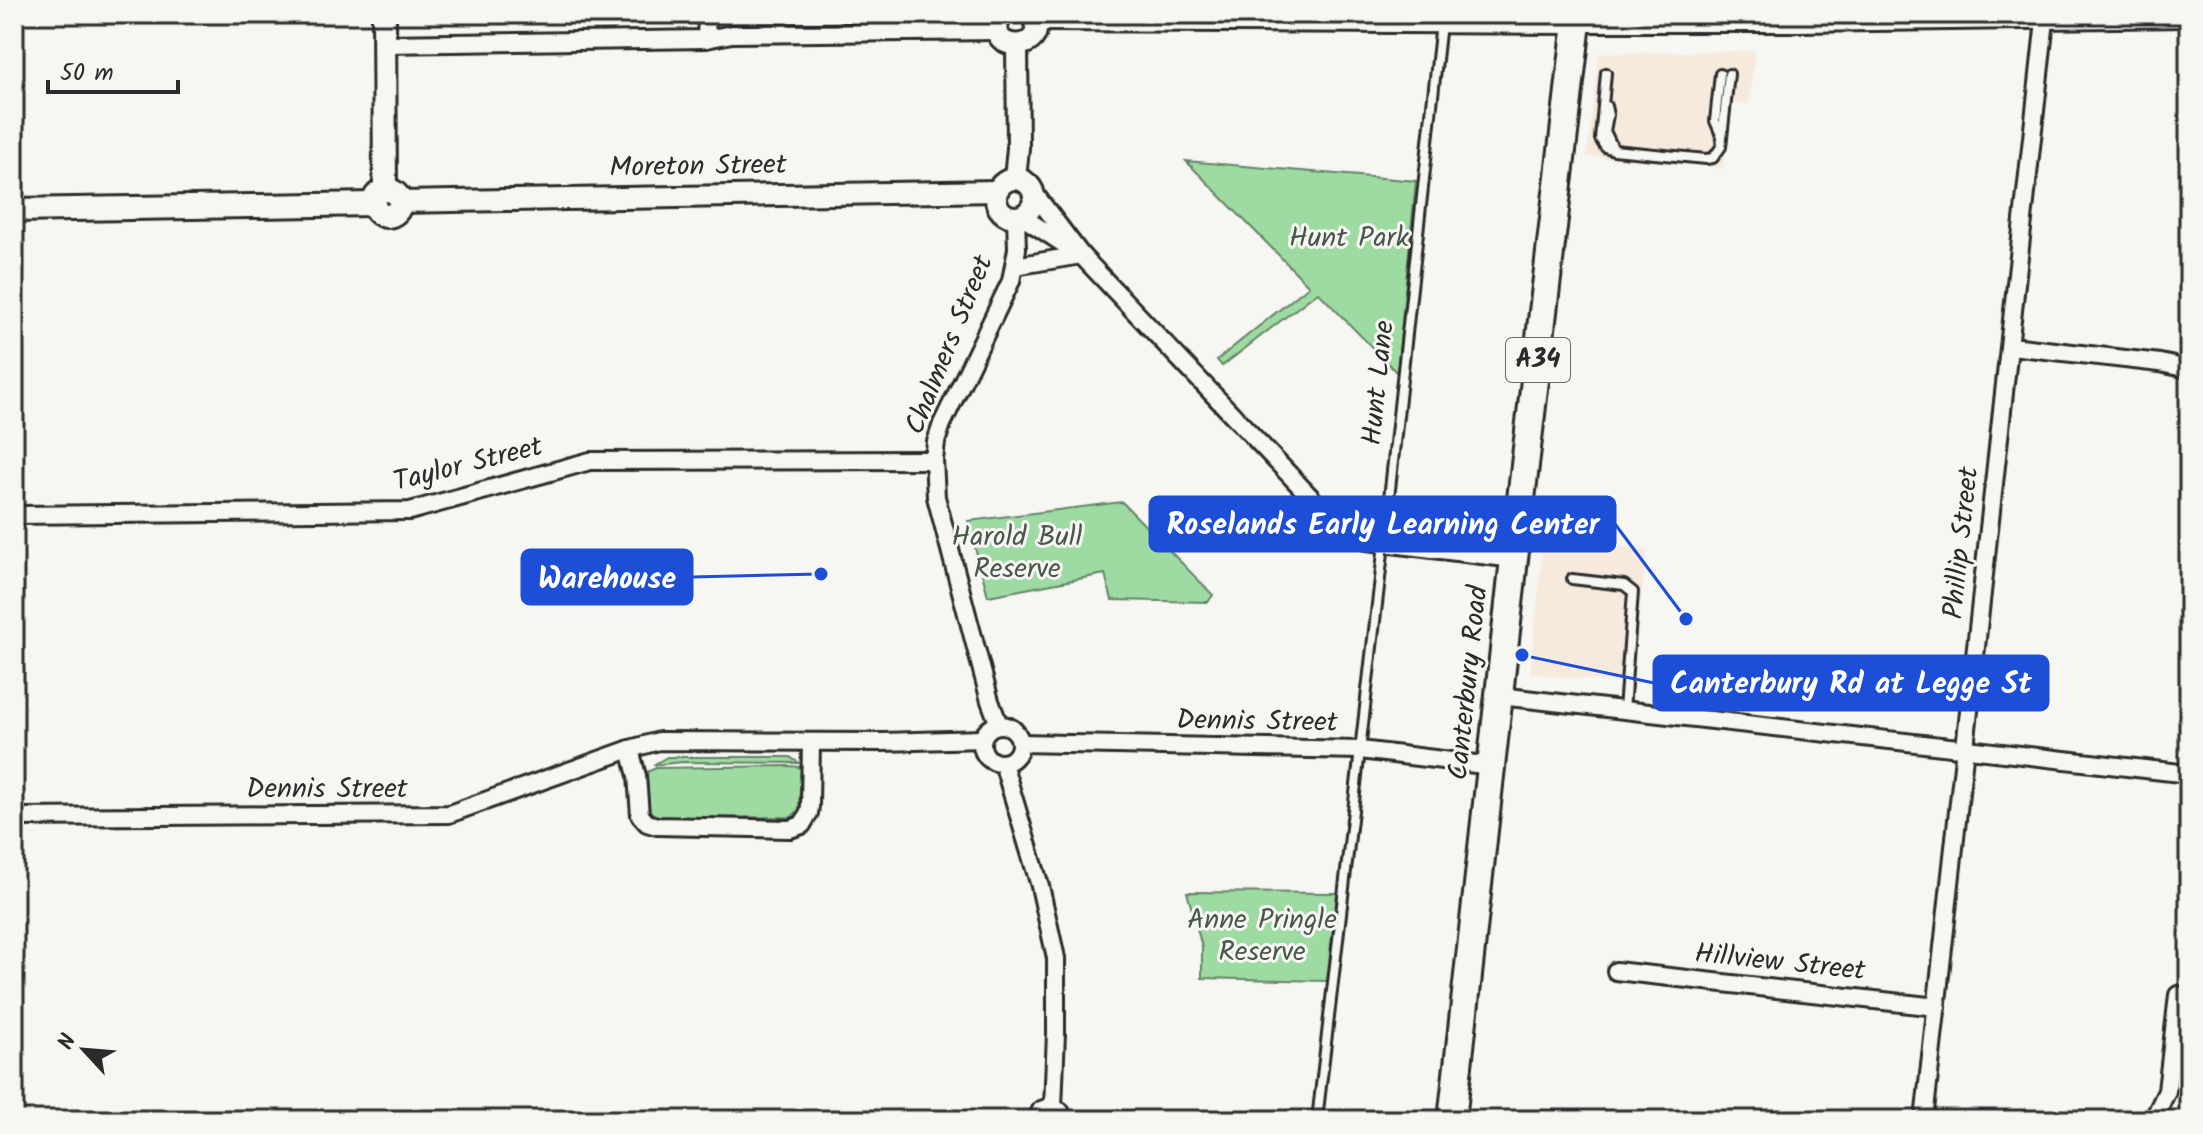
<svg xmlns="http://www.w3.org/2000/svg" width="2203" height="1134" font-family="Kalam,sans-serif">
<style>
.built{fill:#f7e9dc}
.green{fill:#9edba2;stroke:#648366;stroke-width:2}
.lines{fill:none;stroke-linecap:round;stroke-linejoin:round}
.service-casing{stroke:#2b2b2b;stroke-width:14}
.minor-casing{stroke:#2b2b2b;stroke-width:22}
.tertiary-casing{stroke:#2b2b2b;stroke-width:26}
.secondary-casing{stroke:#2b2b2b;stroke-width:28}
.trunk-casing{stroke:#2b2b2b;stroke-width:32}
.service{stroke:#f6f6f2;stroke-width:8}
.minor{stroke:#f6f6f2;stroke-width:16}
.tertiary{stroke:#f6f6f2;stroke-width:20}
.secondary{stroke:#f6f6f2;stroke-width:22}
.trunk{stroke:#f6f6f2;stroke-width:26}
.labels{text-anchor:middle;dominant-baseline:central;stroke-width:6;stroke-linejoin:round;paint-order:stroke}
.shield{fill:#f6f6f2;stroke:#686867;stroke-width:2}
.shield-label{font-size:26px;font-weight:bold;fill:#2b2b2b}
.street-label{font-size:28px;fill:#2b2b2b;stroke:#f6f6f2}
.park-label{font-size:28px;fill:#485749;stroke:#f6f6f2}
.leader{fill:none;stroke:#1d4ed8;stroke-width:3}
.callout-dot{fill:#1d4ed8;stroke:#f6f6f2;stroke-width:3}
.callout{fill:#1d4ed8;stroke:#1d4ed8;stroke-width:3}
.callout-label{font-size:30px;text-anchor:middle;font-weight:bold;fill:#fff}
</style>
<rect width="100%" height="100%" fill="#f6f6f2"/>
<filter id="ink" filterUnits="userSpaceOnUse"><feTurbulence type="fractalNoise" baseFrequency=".0125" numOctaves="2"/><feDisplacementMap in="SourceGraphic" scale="16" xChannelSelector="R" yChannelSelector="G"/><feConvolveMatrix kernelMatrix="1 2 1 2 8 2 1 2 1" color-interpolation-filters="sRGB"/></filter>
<g filter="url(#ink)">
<g class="built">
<path d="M1755,51L1749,104L1731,103L1723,168L1587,156L1599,53Z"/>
<path d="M1544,537L1647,550L1630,684L1530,673Z"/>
</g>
<g class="green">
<path d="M1186,161L1416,181L1397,373L1318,292L1222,366L1217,360L1309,286Z"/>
<path d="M1122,502L1213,595L1208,602L1112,600L1105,574L988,596L968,521Z"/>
<path d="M667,757H790L799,763L683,762L653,765Z"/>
<path d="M788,766L801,767L799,809L792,817L658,818L653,816L648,810L647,772L656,768Z"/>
<path d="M1187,892L1337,893L1327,981L1202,978V947Z"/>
</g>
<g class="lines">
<defs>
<g id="service">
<path d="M1606,73L1600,139L1605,147L1614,150L1706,159L1713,158L1721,147L1729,74"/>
<path d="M1720,74L1715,121L1721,135"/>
<path d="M1606,106L1608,115L1605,131L1614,150"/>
<path d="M1572,579L1624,585L1633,592L1624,710"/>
<path d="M1317,1120L1384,544L1441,23"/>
</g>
<g id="minor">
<path d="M1578,23H1799L2189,18"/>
<path d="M706,39L707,14"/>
<path d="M384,44L706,39L732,34L998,31"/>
<path d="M1034,193L1081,255L1337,525L1351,535L1367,541L1514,559"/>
<path d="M1021,216L1070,248"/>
<path d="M1015,266L1081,255"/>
<path d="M2011,346L2160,363L2189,369"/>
<path d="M14,515L410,511L590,461L934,460"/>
<path d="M1500,696L2189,774"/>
<path d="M999,725L990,701L936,497L934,460L936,442L942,424L1011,281L1017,249L1016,217"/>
<circle cx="1001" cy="744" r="19"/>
<path d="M1020,743L1360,750L1492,766"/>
<path d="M630,749L637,776L640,815L647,823L657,826L790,829L802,825L809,813L810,806L811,742"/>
<path d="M1003,763L1040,886L1056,958V1033L1053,1107"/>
<path d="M14,817L449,814L630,749L659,741L883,742L982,739"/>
<path d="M1616,971L1937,1007"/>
<path d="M1037,1120L1041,1110L1049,1107L1060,1111L1064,1120"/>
<path d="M1924,1120L2045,20"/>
<path d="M2153,1120L2167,1091L2178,995"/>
</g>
<g id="tertiary">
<path d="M1002,14C977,54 1056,55 1031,14"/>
<path d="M1035,20L1578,23"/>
<circle cx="1015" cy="198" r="19"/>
<path d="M1015,179L1018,148L1017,46"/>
<path d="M400,202L997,191"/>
</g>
<g id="secondary">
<path d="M384,14L385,190"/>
<circle cx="387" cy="203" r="13"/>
<path d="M14,210L373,204"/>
</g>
<path id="trunk" d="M1452,1120L1514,559L1578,14"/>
</defs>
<use href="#service" class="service-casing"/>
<use href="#minor" class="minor-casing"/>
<use href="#tertiary" class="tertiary-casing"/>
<use href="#secondary" class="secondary-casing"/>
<use href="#trunk" class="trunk-casing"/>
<use href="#service" class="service"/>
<use href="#minor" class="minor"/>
<use href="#tertiary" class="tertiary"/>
<use href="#secondary" class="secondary"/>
<use href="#trunk" class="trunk"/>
</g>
</g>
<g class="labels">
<rect class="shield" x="1506" y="338" width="64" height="44" rx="6"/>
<g class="shield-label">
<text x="1538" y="360">A34</text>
</g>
<g class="street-label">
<text transform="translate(698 167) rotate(-1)">Moreton Street</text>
<text transform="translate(950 345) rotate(-68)">Chalmers Street</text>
<text transform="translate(1379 383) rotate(-84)">Hunt Lane</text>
<text transform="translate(468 465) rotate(-14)">Taylor Street</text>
<text transform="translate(1962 543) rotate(-84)">Phillip Street</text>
<text transform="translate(1469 683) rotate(-84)">Canterbury Road</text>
<text transform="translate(1257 722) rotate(1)">Dennis Street</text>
<text x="327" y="789">Dennis Street</text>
<text transform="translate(1780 963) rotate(6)">Hillview Street</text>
</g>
<g class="park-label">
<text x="1349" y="238">Hunt Park</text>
<text x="1017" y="537">Harold Bull<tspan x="1017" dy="32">Reserve</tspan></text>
<text x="1262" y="920">Anne Pringle<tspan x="1262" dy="32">Reserve</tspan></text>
</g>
</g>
<path class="leader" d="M1686 619L1615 524M821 574L692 577M1522 655L1654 683"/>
<g class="callout-dot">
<circle cx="1686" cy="619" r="8"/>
<circle cx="821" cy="574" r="8"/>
<circle cx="1522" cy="655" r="8"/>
</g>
<g class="callout">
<rect x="1150" y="497" width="465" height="54" rx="8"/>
<rect x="522" y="550" width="170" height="54" rx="8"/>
<rect x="1654" y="656" width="394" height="54" rx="8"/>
</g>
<g class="callout-label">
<text x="1383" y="534">Roselands Early Learning Center</text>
<text x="607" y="588">Warehouse</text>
<text x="1851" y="693">Canterbury Rd at Legge St</text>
</g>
<rect width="2203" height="1134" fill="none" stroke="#f6f6f2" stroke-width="48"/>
<rect x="24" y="24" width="2155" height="1086" fill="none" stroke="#2b2b2b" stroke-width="3" filter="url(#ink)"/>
<g transform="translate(84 1050) rotate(296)" stroke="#f6f6f2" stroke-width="6" paint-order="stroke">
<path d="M0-6L14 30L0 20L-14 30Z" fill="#2b2b2b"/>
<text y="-12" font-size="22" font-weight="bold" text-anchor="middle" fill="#2b2b2b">N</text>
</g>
<path d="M48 80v12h130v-12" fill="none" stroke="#2b2b2b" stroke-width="4"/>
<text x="60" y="80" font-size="24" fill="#2b2b2b" stroke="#f6f6f2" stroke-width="6" paint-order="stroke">50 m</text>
</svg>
